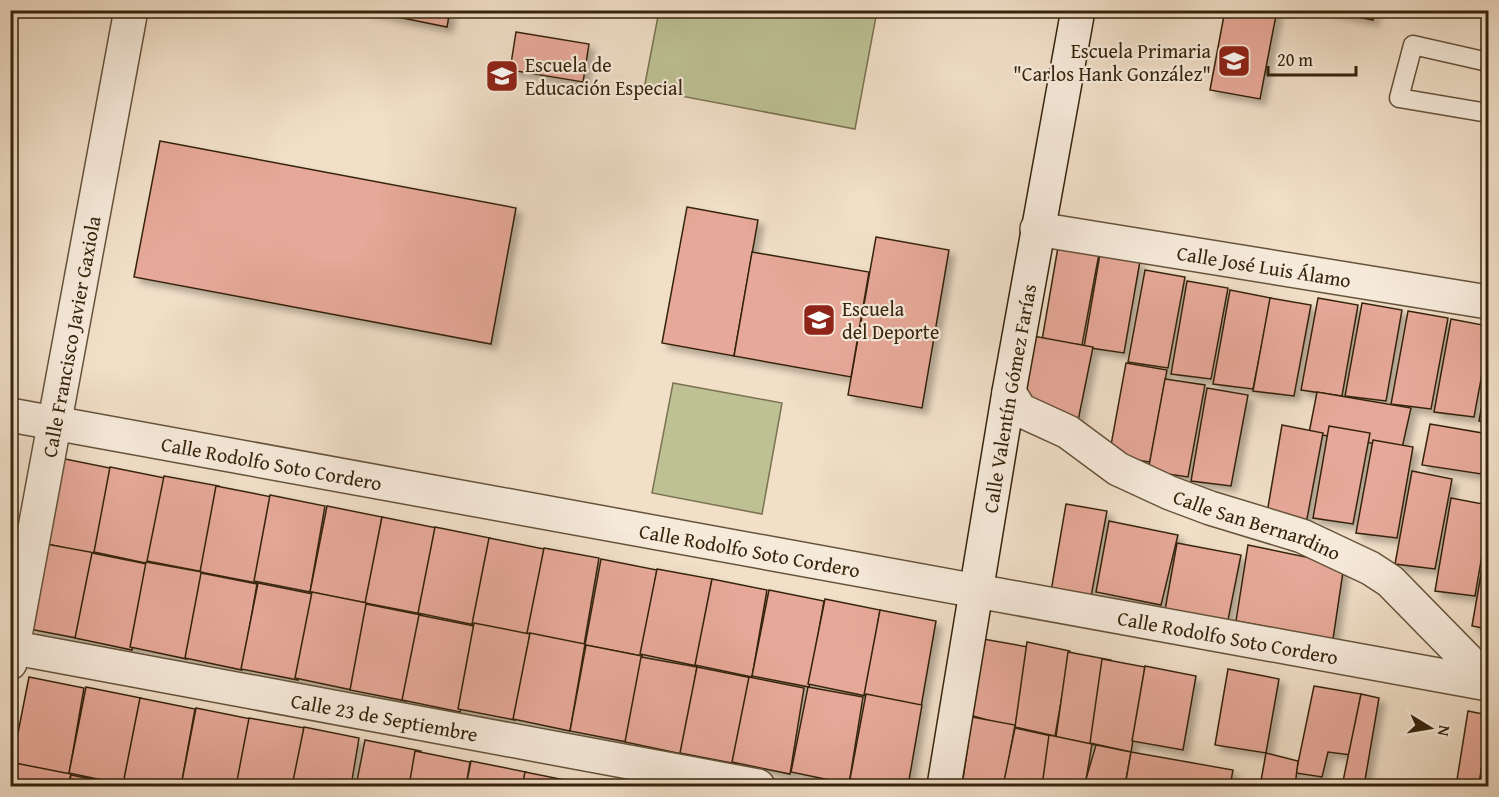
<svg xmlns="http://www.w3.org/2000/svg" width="1499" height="797" font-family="'Gentium Book Plus',serif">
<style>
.pitch{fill:#bdc194;stroke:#7a7250;stroke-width:1.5}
.building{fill:#e6a898;stroke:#36240b;stroke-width:1.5;filter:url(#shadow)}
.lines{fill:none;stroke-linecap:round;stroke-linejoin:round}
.service-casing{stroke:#65533a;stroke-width:21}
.minor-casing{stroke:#65533a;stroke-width:36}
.secondary-casing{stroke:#36240b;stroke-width:36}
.service{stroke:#f6eadb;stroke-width:18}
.minor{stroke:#f6eadb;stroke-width:33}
.secondary{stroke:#f6eadb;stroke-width:33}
.labels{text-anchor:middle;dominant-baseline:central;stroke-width:4.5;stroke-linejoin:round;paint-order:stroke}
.poi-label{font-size:20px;fill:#36240b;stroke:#f6eadb;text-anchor:start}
.street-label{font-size:20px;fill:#36240b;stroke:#f6eadb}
</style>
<defs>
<filter id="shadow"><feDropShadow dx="5.5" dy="5.5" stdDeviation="3" flood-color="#0004"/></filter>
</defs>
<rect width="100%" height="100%" fill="#f1dfc8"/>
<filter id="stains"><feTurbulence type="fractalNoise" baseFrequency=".00333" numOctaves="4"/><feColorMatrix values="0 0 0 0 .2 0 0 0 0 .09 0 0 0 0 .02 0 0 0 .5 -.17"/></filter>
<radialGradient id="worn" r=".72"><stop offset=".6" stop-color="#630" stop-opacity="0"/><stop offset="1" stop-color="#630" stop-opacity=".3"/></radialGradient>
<g class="pitch">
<path d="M659,11H877L855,129L644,89Z"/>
<path d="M673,383L782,403L762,514L652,493Z"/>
</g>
<g class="building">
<path d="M363,10H450L447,27Z"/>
<path d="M1225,10H1277L1260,99L1210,90Z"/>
<path d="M1323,10H1375L1373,20Z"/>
<path d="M516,32L589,44L583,82L510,70Z"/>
<path d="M160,141L516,208L491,344L134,277Z"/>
<path d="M687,207L758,220L734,356L662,343Z"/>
<path d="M876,237L949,250L922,408L848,395Z"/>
<path d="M1058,247L1099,254L1082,345L1042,340Z"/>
<path d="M752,252L869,272L851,377L734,356Z"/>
<path d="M1100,254L1140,261L1124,353L1084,347Z"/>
<path d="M1145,270L1185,277L1168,368L1128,362Z"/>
<path d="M1187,281L1228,288L1211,379L1171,374Z"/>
<path d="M1230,290L1271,298L1253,389L1213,384Z"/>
<path d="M1270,298L1311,305L1294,396L1253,391Z"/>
<path d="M1318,298L1358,305L1342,396L1301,390Z"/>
<path d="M1362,303L1402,310L1386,401L1345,396Z"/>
<path d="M1408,311L1448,318L1431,409L1391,404Z"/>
<path d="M1451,319L1488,326V342L1474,417L1434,412Z"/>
<path d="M1033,336L1093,347L1078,421L1020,410Z"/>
<path d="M1126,363L1167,370L1150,462L1109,456Z"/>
<path d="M1488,371V422L1479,421Z"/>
<path d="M1165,379L1205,385L1188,477L1148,471Z"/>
<path d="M1207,388L1248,395L1231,486L1191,481Z"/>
<path d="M1317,392L1411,408L1402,448L1309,433Z"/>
<path d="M1430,424L1488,434V475L1422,465Z"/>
<path d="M1282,425L1323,433L1306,524L1266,519Z"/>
<path d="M1329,426L1370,433L1353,524L1313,518Z"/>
<path d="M1373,440L1413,447L1397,538L1356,533Z"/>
<path d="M60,458L115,469L100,556L43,543Z"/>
<path d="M110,467L165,478L150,564L94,552Z"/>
<path d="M1412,471L1452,479L1435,569L1395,564Z"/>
<path d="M164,476L219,486L204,572L147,561Z"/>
<path d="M216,486L272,497L257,583L200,572Z"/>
<path d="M270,495L325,506L310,592L254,581Z"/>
<path d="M1451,498L1488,505V521L1475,596L1435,591Z"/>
<path d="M1066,504L1107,511L1090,602L1050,597Z"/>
<path d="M327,506L382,517L367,603L310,592Z"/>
<path d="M382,517L437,528L422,614L365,603Z"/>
<path d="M1109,521L1178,535L1161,605L1096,592Z"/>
<path d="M435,527L490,538L475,625L418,613Z"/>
<path d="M1488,534V629L1472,626Z"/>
<path d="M489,538L544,549L529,635L472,624Z"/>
<path d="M1177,543L1241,555L1228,620L1165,610Z"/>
<path d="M46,544L101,554L87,640L29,629Z"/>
<path d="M1248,545L1344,565L1333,639L1236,621Z"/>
<path d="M544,548L599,558L584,645L527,633Z"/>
<path d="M92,553L147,564L132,650L75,638Z"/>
<path d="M601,559L657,570L642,656L585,645Z"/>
<path d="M146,562L202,572L187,659L130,647Z"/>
<path d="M657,569L712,579L697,666L640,654Z"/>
<path d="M201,573L257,584L242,670L185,658Z"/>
<path d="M712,579L767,590L752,677L695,665Z"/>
<path d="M258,583L313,594L298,680L241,669Z"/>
<path d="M769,590L824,601L809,687L752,676Z"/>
<path d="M312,592L367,603L352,690L295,678Z"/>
<path d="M825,599L880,610L866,696L808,684Z"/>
<path d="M366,604L421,615L406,701L350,690Z"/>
<path d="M880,610L936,621L921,707L864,695Z"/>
<path d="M419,615L474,626L460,712L402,700Z"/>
<path d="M474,623L530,634L515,720L458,709Z"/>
<path d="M530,633L585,644L570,731L513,719Z"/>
<path d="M983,639L1028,647L1015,728L970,715Z"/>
<path d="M1027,642L1070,651L1055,736L1015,727Z"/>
<path d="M586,645L642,656L627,742L570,731Z"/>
<path d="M1068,652L1111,660L1096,745L1056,737Z"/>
<path d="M641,657L697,667L682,754L625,742Z"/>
<path d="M1102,659L1145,667L1131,752L1090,743Z"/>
<path d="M1145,666L1196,676L1183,750L1132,741Z"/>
<path d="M697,667L752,678L737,764L680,753Z"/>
<path d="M1228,669L1279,679L1266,753L1215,745Z"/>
<path d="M29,677L84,688L69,774L12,763Z"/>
<path d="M749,677L804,688L790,774L732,762Z"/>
<path d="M1314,686L1361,694L1351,755L1328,752L1322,777L1296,773Z"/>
<path d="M86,687L141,698L126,785L69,773Z"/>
<path d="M808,687L863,697L849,784L791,772Z"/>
<path d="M866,694L922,705L908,786H884L850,779Z"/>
<path d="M1361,694L1379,698L1364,786H1342Z"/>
<path d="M140,698L195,709L181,786H136L123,784Z"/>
<path d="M196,708L251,719L239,786H181Z"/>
<path d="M1468,711L1488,715L1479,786H1456Z"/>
<path d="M972,717L1015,725L1004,786H962Z"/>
<path d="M249,718L305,728L295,786H236Z"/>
<path d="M304,727L359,738L351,786H292Z"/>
<path d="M1015,728L1056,737L1046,786H1003Z"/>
<path d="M1049,735L1092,744L1085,786H1042Z"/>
<path d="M365,740L421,751L415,786H356Z"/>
<path d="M1096,745L1131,752L1125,786H1084Z"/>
<path d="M415,751L470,762L466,786H409Z"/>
<path d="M1131,752L1233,770L1230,786H1125Z"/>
<path d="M1266,753L1298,761L1295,786H1260Z"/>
<path d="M1484,755L1488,756V786H1479Z"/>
<path d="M471,761L526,772L523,786H466Z"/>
<path d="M15,763L71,774L68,786H11Z"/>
<path d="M525,772L580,783V786H522Z"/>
<path d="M71,775L127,786H69Z"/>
</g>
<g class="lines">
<defs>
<path id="service" d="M1488,62L1413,45L1399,98L1488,113"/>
<g id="minor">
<path id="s1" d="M1037,229L1488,302"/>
<path id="s2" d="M1009,392L1020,410L1068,432L1118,469L1170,493L1210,508L1302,536L1370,568L1390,581L1488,681"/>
<path id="s3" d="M10,415L1488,684"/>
<path id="s4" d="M10,647L758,786"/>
<path id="s5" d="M10,663L131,10"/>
</g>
<g id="secondary">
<path id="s6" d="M944,786L1009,392L1078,10"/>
</g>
</defs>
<use href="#service" class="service-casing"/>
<use href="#minor" class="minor-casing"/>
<use href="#secondary" class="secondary-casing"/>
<use href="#service" class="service"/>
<use href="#minor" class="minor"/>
<use href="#secondary" class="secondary"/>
</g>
<defs>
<symbol id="school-square" viewBox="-11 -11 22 22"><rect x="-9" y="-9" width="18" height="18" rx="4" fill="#8f2418" stroke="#f6eadb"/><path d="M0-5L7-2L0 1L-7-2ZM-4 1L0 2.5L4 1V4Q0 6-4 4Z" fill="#fff"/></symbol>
</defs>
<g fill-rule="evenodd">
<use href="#school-square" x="1215" y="42" width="38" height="38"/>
<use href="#school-square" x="483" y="57" width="38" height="38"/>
<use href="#school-square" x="800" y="301" width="38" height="38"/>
</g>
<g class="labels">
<g class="poi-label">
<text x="1211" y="50" text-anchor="end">Escuela Primaria<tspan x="1211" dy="23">"Carlos Hank González"</tspan></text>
<text x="525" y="64">Escuela de<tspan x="525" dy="23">Educación Especial</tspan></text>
<text x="842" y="308">Escuela<tspan x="842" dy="23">del Deporte</tspan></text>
</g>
<g class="street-label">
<text stroke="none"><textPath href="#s1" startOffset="230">Calle José Luis Álamo</textPath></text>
<text stroke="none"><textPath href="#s5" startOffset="332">Calle Francisco Javier Gaxiola</textPath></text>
<text stroke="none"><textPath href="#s6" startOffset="393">Calle Valentín Gómez Farías</textPath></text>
<text stroke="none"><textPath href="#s3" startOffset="266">Calle Rodolfo Soto Cordero</textPath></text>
<text stroke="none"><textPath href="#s2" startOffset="286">Calle San Bernardino</textPath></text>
<text stroke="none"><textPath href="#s3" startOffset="752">Calle Rodolfo Soto Cordero</textPath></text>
<text stroke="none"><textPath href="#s3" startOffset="1238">Calle Rodolfo Soto Cordero</textPath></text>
<text stroke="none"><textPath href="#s4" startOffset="381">Calle 23 de Septiembre</textPath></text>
</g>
</g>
<rect width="1499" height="797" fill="none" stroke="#f1dfc8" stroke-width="36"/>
<rect x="12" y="12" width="1475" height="773" fill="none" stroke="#36240b" stroke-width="3"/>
<rect x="18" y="18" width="1463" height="761" fill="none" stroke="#36240b" stroke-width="1.5"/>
<g transform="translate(1430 728) rotate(101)" stroke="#f6eadb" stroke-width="4.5" paint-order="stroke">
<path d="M0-4.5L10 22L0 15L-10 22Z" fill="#36240b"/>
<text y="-9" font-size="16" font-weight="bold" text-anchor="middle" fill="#36240b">N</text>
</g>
<path d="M1268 66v9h88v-9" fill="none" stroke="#36240b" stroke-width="3"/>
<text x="1277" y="66" font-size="18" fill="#36240b" stroke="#f6eadb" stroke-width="4.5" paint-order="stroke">20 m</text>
<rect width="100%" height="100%" filter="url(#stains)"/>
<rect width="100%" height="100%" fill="url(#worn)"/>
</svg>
